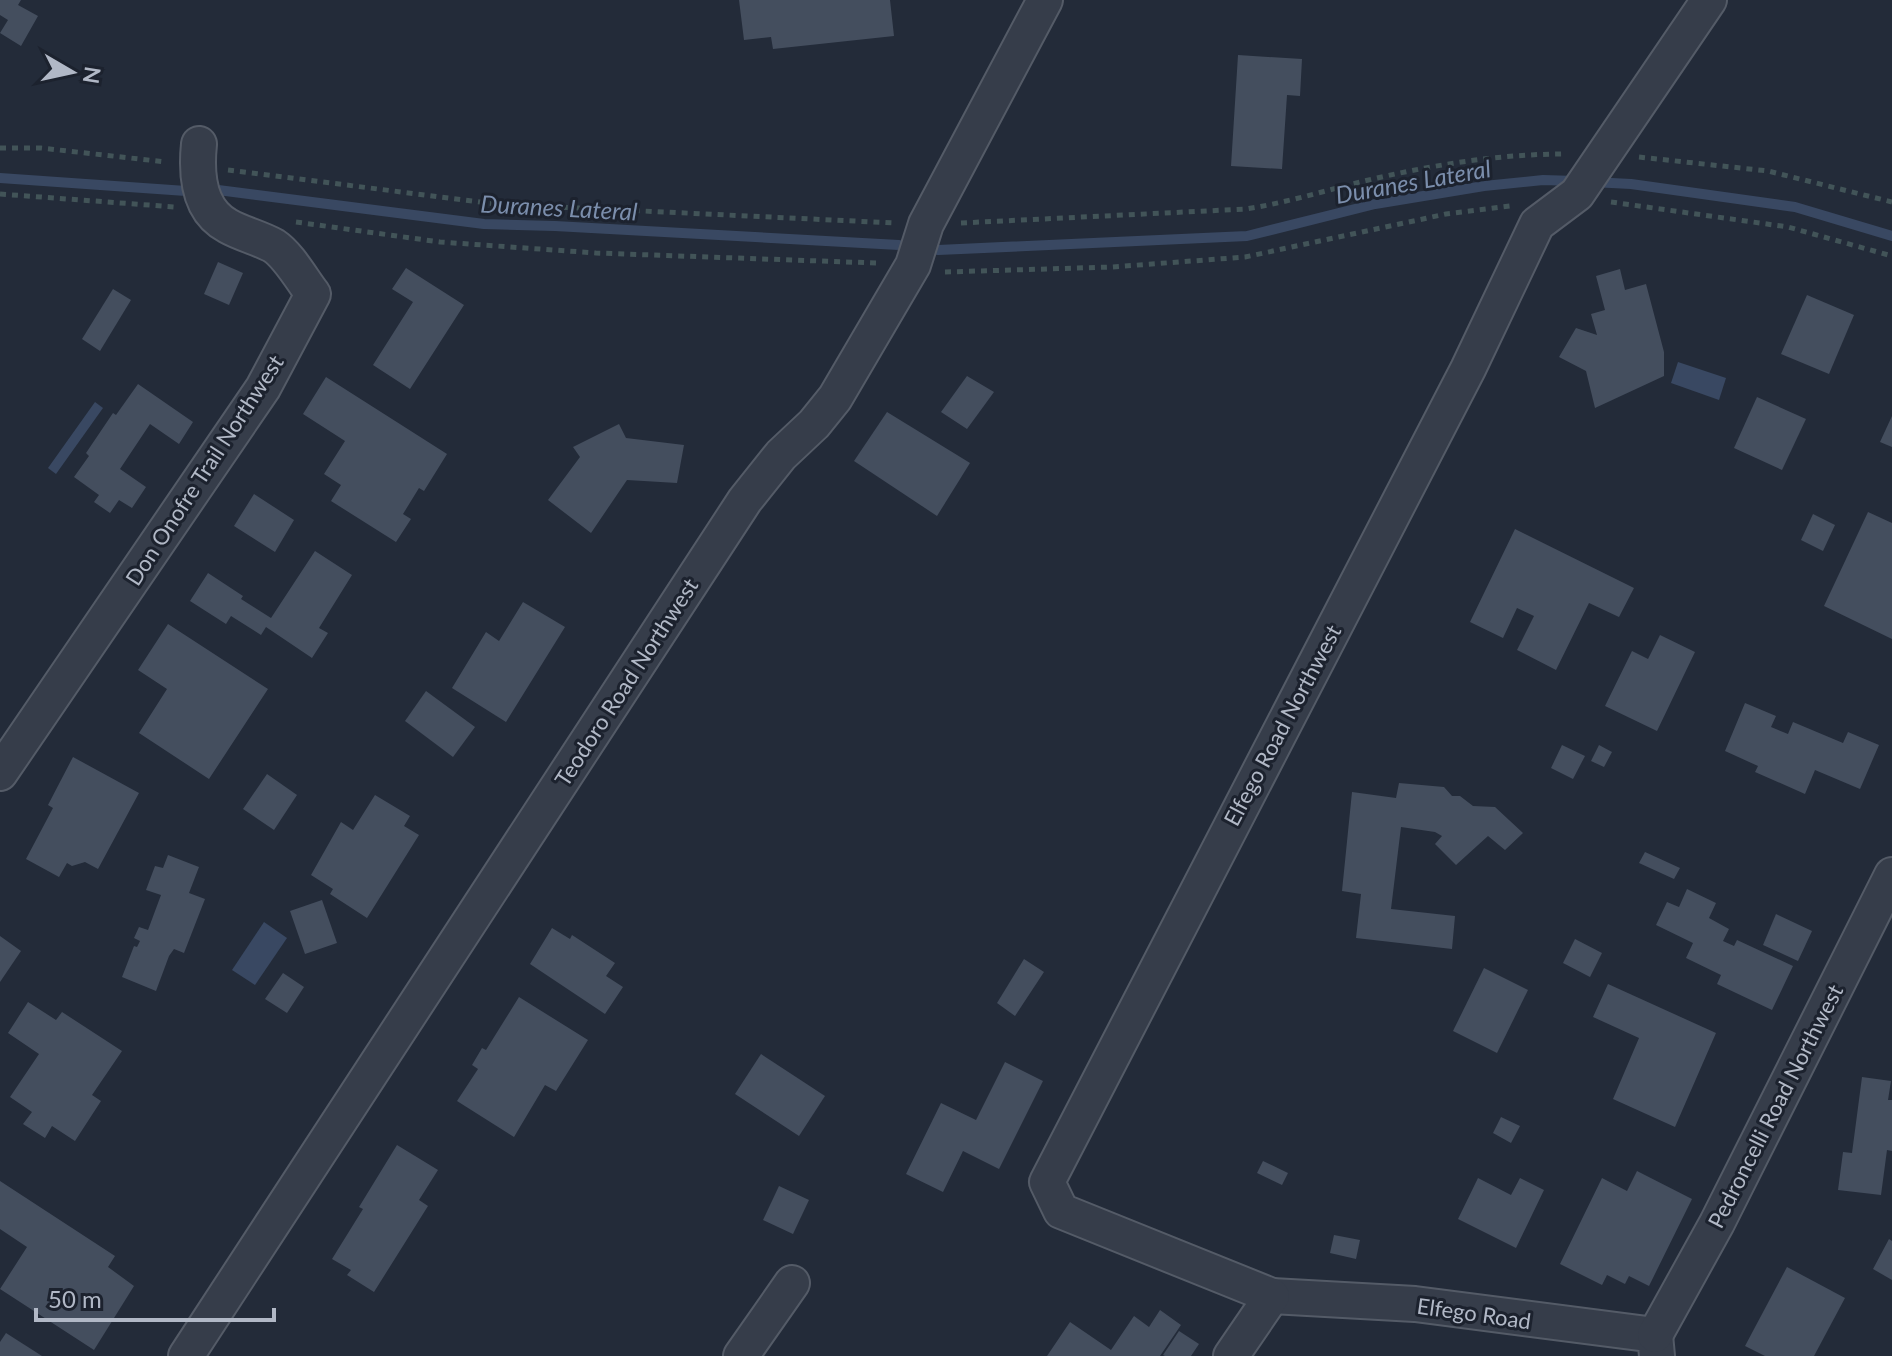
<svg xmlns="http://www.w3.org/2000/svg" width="1892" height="1356" font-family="Lato,sans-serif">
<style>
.water{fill:#394862}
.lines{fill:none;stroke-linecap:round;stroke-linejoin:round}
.stream{stroke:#394862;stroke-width:10}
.building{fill:#444e5e}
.minor-casing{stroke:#545b67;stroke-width:38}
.path{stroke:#425458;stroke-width:5;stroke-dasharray:6 6;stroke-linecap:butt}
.minor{stroke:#363d4a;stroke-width:34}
.labels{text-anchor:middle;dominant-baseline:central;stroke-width:6;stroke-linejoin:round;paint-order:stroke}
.street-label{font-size:22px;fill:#b1b8c6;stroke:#1c222e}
.water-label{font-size:24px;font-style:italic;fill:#7b8eac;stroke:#1c222e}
</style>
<rect width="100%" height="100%" fill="#232b39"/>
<g class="water">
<path d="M1678,362L1726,378L1719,400L1671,383Z"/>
<path d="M95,402L103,408L56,474L48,468Z"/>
<path d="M264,922L287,938L255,985L232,970Z"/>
</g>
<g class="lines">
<g class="stream">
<path d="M0,178L186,191"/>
<path d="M1592,182L1631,184L1795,207L1892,236"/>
<path d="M218,190L484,224L555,226L899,245"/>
<path d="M938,250L1247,236L1375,204L1484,186L1543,180L1576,181"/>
</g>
</g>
<g class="building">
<path d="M0,0H21L18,5L38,16L21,46L0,33L8,20L0,15Z"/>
<path d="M739,0H890L894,36L773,49L771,37L744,40Z"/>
<path d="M1238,55L1302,59L1300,96L1287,95L1282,169L1231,166Z"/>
<path d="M218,262L243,273L229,305L204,294Z"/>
<path d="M406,268L464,305L410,389L373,365L413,302L392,289Z"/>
<path d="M1620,269L1625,290L1646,284L1664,352V376L1595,408L1586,371L1559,357L1576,328L1597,335L1591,314L1605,310L1596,276Z"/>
<path d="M113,289L131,300L100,351L82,339Z"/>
<path d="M1807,295L1854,315L1829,374L1781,354Z"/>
<path d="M967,376L994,392L967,429L941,412Z"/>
<path d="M326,377L447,454L424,491L419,488L403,514L411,519L396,542L331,501L341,485L324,474L345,441L303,414Z"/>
<path d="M138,384L193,422L179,444L150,424L120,469L146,487L132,508L119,500L110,513L94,502L99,495L74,477L89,456L86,453L113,413L116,415Z"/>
<path d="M1757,397L1806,419L1782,470L1734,448Z"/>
<path d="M887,412L970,463L937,516L854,461Z"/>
<path d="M1892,416V447L1880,442Z"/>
<path d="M619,424L626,438L684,445L677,483L627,480L591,533L548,500L580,457L573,447Z"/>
<path d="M254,494L294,520L275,552L234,526Z"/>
<path d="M1868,512L1892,523V639L1824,606Z"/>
<path d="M1813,514L1835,525L1823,551L1801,540Z"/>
<path d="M1515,529L1634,588L1619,617L1589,603L1556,670L1517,650L1534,616L1517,608L1503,638L1470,622Z"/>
<path d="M315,551L352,575L319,628L328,633L312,658L266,627L261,635L231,616L226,624L190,601L208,573L243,596L241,599L271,618Z"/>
<path d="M523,602L565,627L506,722L452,688L486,632L499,641Z"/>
<path d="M168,624L268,689L209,779L139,733L167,689L138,670Z"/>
<path d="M1660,635L1695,652L1657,731L1605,706L1632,651L1648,659Z"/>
<path d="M426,691L475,727L453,757L405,721Z"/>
<path d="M1745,703L1776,716L1771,727L1788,734L1793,722L1843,743L1848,732L1879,745L1860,789L1815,770L1805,794L1755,772L1758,766L1725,751Z"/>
<path d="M1562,745L1585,756L1573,779L1551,768Z"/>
<path d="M1599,745L1612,752L1604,767L1591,761Z"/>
<path d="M73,757L139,793L98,869L85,862L72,866L67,863L59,877L26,859L53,808L48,805Z"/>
<path d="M267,774L297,795L274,830L243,809Z"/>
<path d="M1399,783L1444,787L1452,796H1460L1473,806L1495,807L1523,833L1505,850L1488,836L1456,865L1435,844L1442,836L1435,832L1401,827L1391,909L1455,916L1452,949L1356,938L1361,894L1342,891L1352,792L1396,798Z"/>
<path d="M375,795L410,816L404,826L419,835L367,918L330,894L333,889L311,875L341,822L353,830Z"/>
<path d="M1645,852L1680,868L1674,879L1639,863Z"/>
<path d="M168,855L199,867L189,893L205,899L184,953L174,949L169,956L156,991L122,977L134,946L137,947L140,941L134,938L139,927L148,930L161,895L146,890L155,866L163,868Z"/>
<path d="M1687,889L1716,903L1709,918L1729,929L1723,941L1734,946L1737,940L1793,966L1772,1010L1717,984L1721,975L1686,958L1693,943L1656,925L1667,902L1679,907Z"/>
<path d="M322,900L337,943L305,954L290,911Z"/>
<path d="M1776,914L1812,931L1798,961L1763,945Z"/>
<path d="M552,928L570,939L572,935L615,963L606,976L623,987L605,1014L530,964Z"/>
<path d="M0,936L21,951L0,982Z"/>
<path d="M1575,939L1602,953L1590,977L1563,963Z"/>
<path d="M1024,959L1044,972L1015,1016L997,1003Z"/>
<path d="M1484,968L1528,990L1497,1053L1453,1031Z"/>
<path d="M283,973L304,987L287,1013L265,999Z"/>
<path d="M1608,984L1716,1033L1675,1127L1613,1099L1639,1038L1593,1017Z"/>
<path d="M519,997L588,1040L556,1091L545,1085L514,1137L457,1101L478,1069L472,1065L482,1048L486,1050Z"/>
<path d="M28,1002L56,1020L62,1012L122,1051L92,1095L101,1101L75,1141L52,1126L45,1138L23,1124L32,1112L10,1097L39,1054L8,1033Z"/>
<path d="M761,1054L825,1096L799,1136L735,1094Z"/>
<path d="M1005,1062L1043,1081L999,1169L963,1151L943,1192L906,1174L941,1103L976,1120Z"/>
<path d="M1862,1077L1891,1081L1888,1100H1892V1151L1887,1150L1881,1195L1838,1190L1843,1152L1852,1153Z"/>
<path d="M1501,1117L1520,1126L1511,1143L1493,1133Z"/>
<path d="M397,1145L438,1170L419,1200L428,1206L374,1292L347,1275L351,1270L332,1259L363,1209L359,1207Z"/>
<path d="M1263,1161L1288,1173L1282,1185L1257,1173Z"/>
<path d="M1637,1171L1692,1199L1649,1286L1629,1276L1625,1284L1607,1275L1602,1285L1560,1264L1602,1178L1627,1191Z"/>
<path d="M1478,1178L1511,1195L1520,1178L1544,1190L1516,1248L1458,1219Z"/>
<path d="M0,1181L115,1256L108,1267L134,1286L94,1350L0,1289L27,1247L0,1229Z"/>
<path d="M779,1186L809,1200L793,1234L763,1220Z"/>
<path d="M1334,1235L1360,1240L1356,1259L1330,1253Z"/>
<path d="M1889,1239L1892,1241V1280L1873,1269Z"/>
<path d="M1787,1267L1845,1298L1814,1356H1765L1745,1346Z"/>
<path d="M1160,1310L1181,1325L1160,1356H1047L1070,1322L1111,1350L1134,1316L1149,1327Z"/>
<path d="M1179,1331L1199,1344L1191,1356H1165L1163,1355Z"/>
<path d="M6,1333L42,1356H0V1342Z"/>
</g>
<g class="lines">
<defs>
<g id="minor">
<path d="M0,773L263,388L313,294C302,280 289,256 274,246C260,238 242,234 228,226C198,210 196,173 199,144"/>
<path d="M1272,1296L1415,1304L1655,1335L1657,1356"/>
<path d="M1655,1335L1717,1223L1892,875"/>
<path d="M186,1356L745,500L781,455L814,424L835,398L913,265L926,224L1045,0"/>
<path d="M741,1356L792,1283"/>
<path d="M1231,1356L1272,1296L1061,1211L1047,1182L1468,369L1537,224L1577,194L1709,0"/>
</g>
</defs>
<use href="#minor" class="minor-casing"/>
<g class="path">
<path d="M0,148H41L166,162"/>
<path d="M1639,157L1768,171L1892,202"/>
<path d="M228,170L496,204L895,223"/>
<path d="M0,194L175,207"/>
<path d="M1611,202L1788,227L1892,256"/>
<path d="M296,222L440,242L596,253L876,263"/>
<path d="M961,223L1246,209C1291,202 1333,188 1377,178C1439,164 1501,154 1565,154"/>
<path d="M945,272L1112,267L1245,257L1446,214L1510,206"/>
</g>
<use href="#minor" class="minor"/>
</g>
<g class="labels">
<g class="street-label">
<text transform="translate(204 470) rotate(-57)">Don Onofre Trail Northwest</text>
<text transform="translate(626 682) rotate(-57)">Teodoro Road Northwest</text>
<text transform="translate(1282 725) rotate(-62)">Elfego Road Northwest</text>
<text transform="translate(1775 1106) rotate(-63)">Pedroncelli Road Northwest</text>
<text transform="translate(1474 1313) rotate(8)">Elfego Road</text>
</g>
<g class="water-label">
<text transform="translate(1413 181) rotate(-10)">Duranes Lateral</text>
<text transform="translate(559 207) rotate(3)">Duranes Lateral</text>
</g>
</g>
<g transform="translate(72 72) rotate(99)" stroke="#1c222e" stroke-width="6" paint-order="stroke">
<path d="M0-6L14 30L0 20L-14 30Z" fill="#b1b8c6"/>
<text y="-12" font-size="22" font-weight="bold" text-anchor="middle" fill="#b1b8c6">N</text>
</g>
<path d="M36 1308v12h238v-12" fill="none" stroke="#b1b8c6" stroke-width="4"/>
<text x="48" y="1308" font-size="24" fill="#b1b8c6" stroke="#1c222e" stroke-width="6" paint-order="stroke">50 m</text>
</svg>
